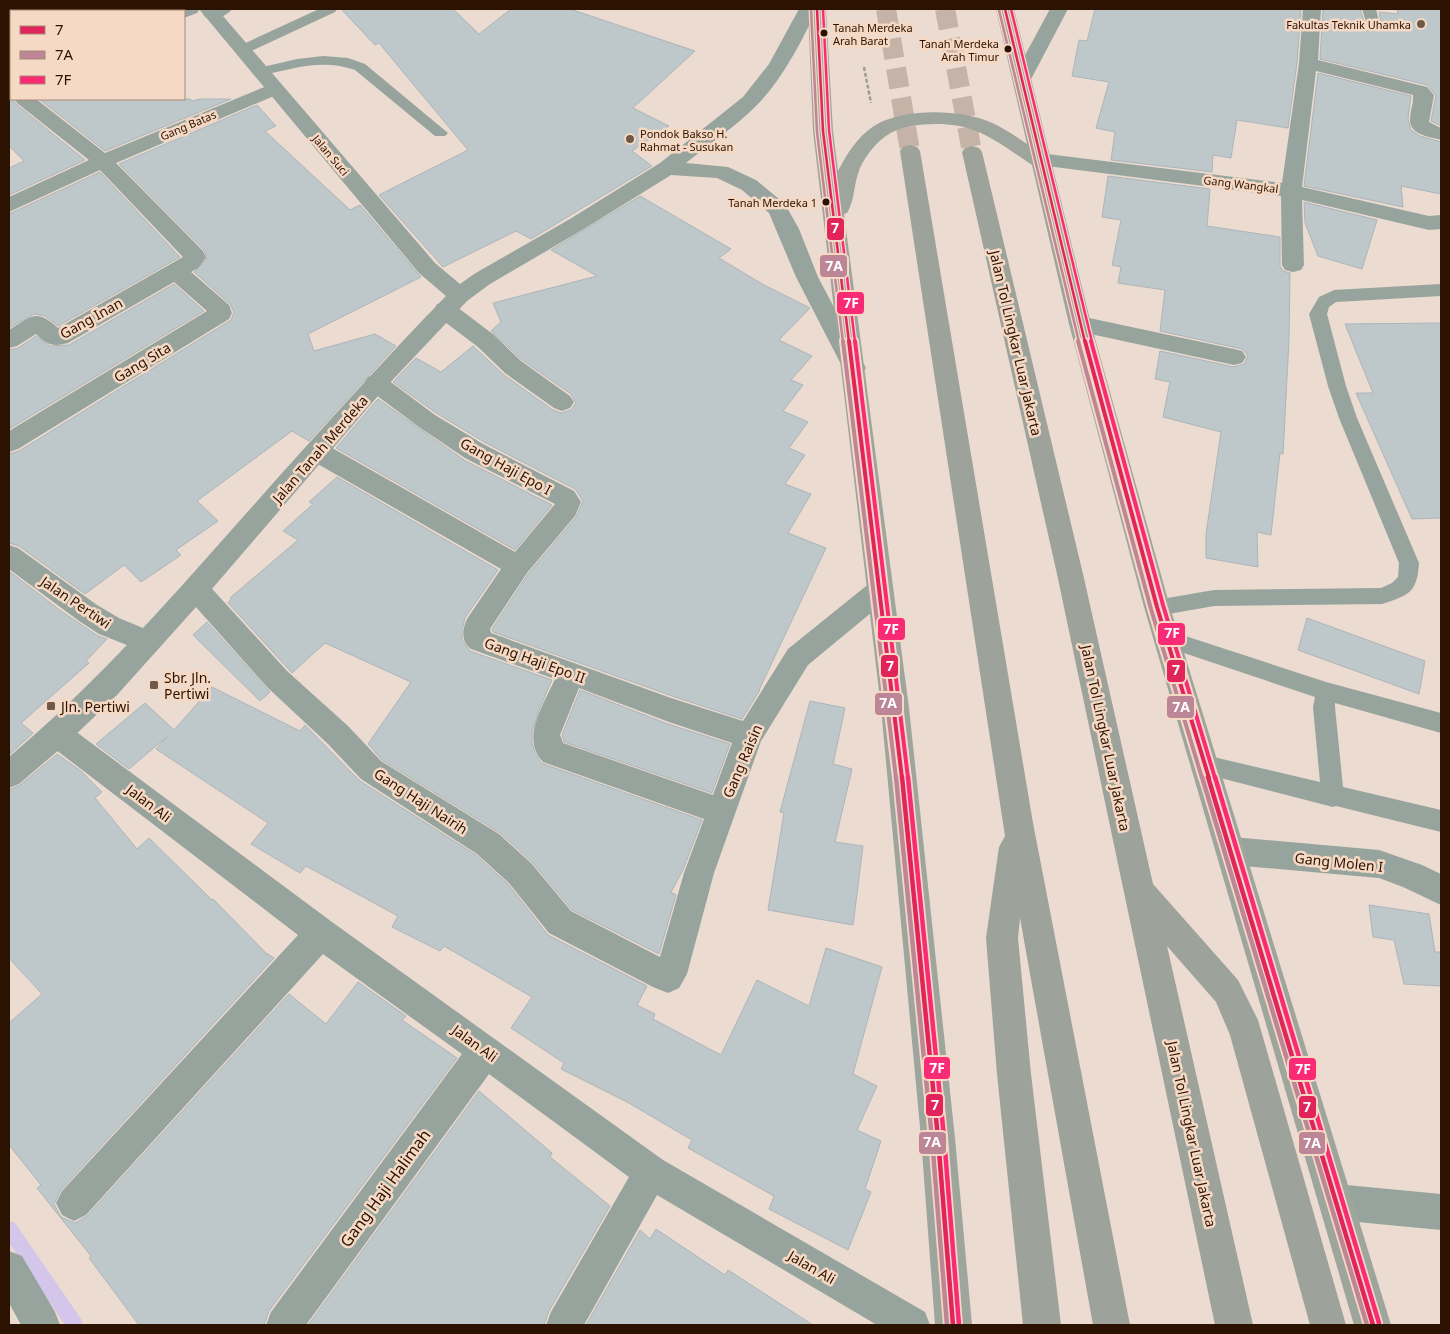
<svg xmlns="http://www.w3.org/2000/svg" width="1450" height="1334" font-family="'Noto Sans',sans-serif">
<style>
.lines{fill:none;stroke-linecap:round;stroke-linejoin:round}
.stream{fill:#d4c5eb;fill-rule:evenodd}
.building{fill:#bec7ca;stroke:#adb5b9}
.motorway-tunnel{stroke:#c5b3a7;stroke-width:20;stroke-dasharray:20 10;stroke-linecap:butt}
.path{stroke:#9c9f98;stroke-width:2.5;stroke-dasharray:4 2;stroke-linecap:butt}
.service{fill:#97a49d;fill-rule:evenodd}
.minor{fill:#97a49d;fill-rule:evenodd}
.tertiary{fill:#97a49d;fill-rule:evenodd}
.primary{fill:#9ea59d;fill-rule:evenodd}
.motorway{fill:#9da29a;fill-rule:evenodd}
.bus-1-far2-casing{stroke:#f6d9c5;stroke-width:5}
.bus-1-far1-casing{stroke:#f6d9c5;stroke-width:8}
.bus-1-casing{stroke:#f6d9c5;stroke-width:8}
.bus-2-far2-casing{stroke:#f6d9c5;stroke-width:5}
.bus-2-far1-casing{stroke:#f6d9c5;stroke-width:8}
.bus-2-casing{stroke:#f6d9c5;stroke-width:8}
.bus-3-far2-casing{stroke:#f6d9c5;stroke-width:5}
.bus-3-far1-casing{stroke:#f6d9c5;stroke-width:8}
.bus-3-casing{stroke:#f6d9c5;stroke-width:8}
.bus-1-far2{stroke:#e1245a;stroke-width:2.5}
.bus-1-far1{stroke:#e1245a;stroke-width:4}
.bus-1{stroke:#e1245a;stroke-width:4.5}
.bus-2-far2{stroke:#bd8696;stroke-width:2.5}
.bus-2-far1{stroke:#bd8696;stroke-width:4}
.bus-2{stroke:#bd8696;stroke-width:4.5}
.bus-3-far2{stroke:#fa2b75;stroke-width:2.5}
.bus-3-far1{stroke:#fa2b75;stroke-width:4}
.bus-3{stroke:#fa2b75;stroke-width:4.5}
.poi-dot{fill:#6f5949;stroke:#f6d9c5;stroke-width:2}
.bus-dot{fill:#2c1301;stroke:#f6d9c5;stroke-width:2}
.labels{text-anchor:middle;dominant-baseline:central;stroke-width:5;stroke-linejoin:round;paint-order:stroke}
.far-poi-label{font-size:11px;fill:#2c1301;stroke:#f6d9c5;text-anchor:end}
.far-bus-label{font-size:11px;fill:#2c1301;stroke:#f6d9c5;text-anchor:end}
.far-street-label{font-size:11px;fill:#2c1301;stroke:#f6d9c5}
.street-label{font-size:14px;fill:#2c1301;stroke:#f6d9c5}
.poi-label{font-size:14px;fill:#2c1301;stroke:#f6d9c5;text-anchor:start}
.near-street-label{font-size:16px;fill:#2c1301;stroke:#f6d9c5}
.line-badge{stroke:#f6d9c5;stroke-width:2}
.badge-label{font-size:14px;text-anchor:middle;font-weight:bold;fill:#fff}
</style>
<rect width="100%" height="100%" fill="#ebdbd0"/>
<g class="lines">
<path class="stream" d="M9,1221L15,1223L81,1319L83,1325H65L9,1243Z"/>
</g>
<g class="building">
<path d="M341,9H453L479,34L511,9H570L695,51L633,108L669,126L632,151L652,166L531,239L516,231L443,267L379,195L468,150L379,43L375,45Z"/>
<path d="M1095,9H1301L1297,63L1288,128L1237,120L1231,158L1213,155L1212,172L1111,160L1115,132L1096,128L1109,82L1072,76L1079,40L1087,41Z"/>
<path d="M1323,9H1360L1367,30H1378L1382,25L1379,12L1398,14L1397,9H1441V126L1431,121L1436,95L1427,85L1320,59Z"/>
<path d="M1318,73L1411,96L1408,119L1411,130L1420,136L1441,142V194L1401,186L1403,207L1304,186Z"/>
<path d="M9,99H13L16,104L85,160L9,195V168L24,161L9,146Z"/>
<path d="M39,99H190L192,101L200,99H231L105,151Z"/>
<path d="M257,105L276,126L265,131L350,210L360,205L421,277L308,334L314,351L375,334L396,346L309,441L292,431L197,501L218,521L176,550L181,555L141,582L124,565L85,594L19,546L9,543V454L19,451L231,320L234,312L230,304L194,272L207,259L204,250L119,164Z"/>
<path d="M100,172L180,257L58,326L45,316L34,314L9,328V214Z"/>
<path d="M1108,176L1210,189L1207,226L1280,237V266L1283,271L1290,273L1289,340L1283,454L1280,453L1271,535L1257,532L1258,567L1206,558V534L1221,432L1163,417L1170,382L1155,379L1160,351L1234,367L1244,364L1248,356L1242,349L1160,331L1165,290L1118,283L1121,267L1112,265L1121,220L1102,217Z"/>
<path d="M640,196L731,249L719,258L764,285L810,308L779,340L812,356L791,380L803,385L783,411L808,422L789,448L805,455L785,484L811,494L788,533L826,548L759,690H760L742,719L672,696L493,632L492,629L528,574L576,517L583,501L575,489L484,442L436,413L393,382L416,358L441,372L473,346L504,375L553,410L561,413L571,410L576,403L571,394L522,360L491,331L501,322L493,303L597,276L551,250Z"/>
<path d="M1304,202L1377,220L1362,269L1318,256L1305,223Z"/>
<path d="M174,284L204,311L9,429V350L18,348L36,336L50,346L69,345Z"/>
<path d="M1441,323V518L1412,519L1356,393H1373L1345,324Z"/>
<path d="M378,399L464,460L552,505L515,550L336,448Z"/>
<path d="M337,477L498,570L465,618L462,631V639L470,651L552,680L539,710L532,732V743L535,753L541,763L702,820L683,870L671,892L676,895L659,954L572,910L532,862L500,833L382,760L368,744L411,682L325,643L292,673L228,603L231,599L230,598L298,540L283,531L313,504L309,502Z"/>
<path d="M9,571L61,611L98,636L107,639L86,661L89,663L21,723L33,733L9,755Z"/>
<path d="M1307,618L1425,661L1419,694L1298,650Z"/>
<path d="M207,622L270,692L260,701L193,635Z"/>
<path d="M212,687L300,731L305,725L360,781L476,855L508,884L548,935L647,986L637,1005L655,1014L653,1019L721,1055L757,980L809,1006L826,948L882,967L853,1074L877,1086L857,1130L881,1141L865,1189L871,1192L848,1250L769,1209L774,1196L688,1148L692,1140L627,1102L561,1069L564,1063L511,1028L532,997L444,946L440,951L392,927L398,916L306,866L300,873L251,844L268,823L156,749L168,736L129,769L96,744L145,703L174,730Z"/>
<path d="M580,690L668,724L730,744L712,793L564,742L562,735Z"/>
<path d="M810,701L845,708L833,764L852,769L835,842L863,846L853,925L768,910L784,813L780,812Z"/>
<path d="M57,754L81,771L102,792L95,798L137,849L149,838L212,900L213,899L266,953L274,958L61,1190L54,1204L61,1217L75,1223L87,1216L289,994L326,1024L358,982L406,1016L402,1020L457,1058L269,1311L264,1325H139L89,1258L91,1256L37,1188L41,1185L9,1145V1023L42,994L9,958V790L20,785Z"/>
<path d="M1369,905L1429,914L1435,952H1441V986L1404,984L1394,940L1373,937Z"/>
<path d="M479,1091L552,1153L550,1157L610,1206L549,1311L544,1325H308Z"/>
<path d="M656,1229L725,1275L728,1270L813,1325H586L640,1230L650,1239Z"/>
</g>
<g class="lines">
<g class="motorway-tunnel">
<path d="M886,9L910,151"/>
<path d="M945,9L972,152"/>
</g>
<path class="path" d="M864,67L871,103"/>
<g class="service">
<path d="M319,9H337L335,12L247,53H237L235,50L237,47Z"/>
<path d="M1362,9H1376L1380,25L1378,28H1368Z"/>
<path d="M323,56L348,58L365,64L448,133L445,136H435L355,70C323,58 291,69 259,76L254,75L252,72L254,69L297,59Z"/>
<path d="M1441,284V296L1336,302L1329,307L1327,314L1346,386L1357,418L1419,563C1417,593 1409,595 1382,604L1214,606L1157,616L1150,613L1147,607L1150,601L1214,590L1381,588L1392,583L1398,577L1399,563L1339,418L1328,386L1309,314L1319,297L1334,290Z"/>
<path d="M1167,630L1326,682L1441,713V733L1335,703V707L1343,787L1441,810V832L1336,806L1333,807L1197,772L1194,765L1197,758L1205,755L1320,782L1313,707L1315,697L1160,645L1157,639L1160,633Z"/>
</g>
<g class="minor">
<path d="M51,9H72L70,11H49Z"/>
<path d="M178,9H200L197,13L184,18V11H176Z"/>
<path d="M209,9H232C226,17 215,20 206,18L203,14Z"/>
<path d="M1303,9H1321L1318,60L1427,87L1434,95L1429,122L1441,128V140C1430,137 1409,135 1410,119C1410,111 1414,103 1413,95L1316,71L1302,187L1429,216L1441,215V229L1429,230L1302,200L1304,265L1301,270L1293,272L1285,270L1282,265L1281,196L1039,165L1032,163L1029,159L1032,155L1039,153L1282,183L1299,63Z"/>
<rect x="9" y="22" width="2" height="10"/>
<path d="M274,83L281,85L284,89L281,93L116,163L203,251L206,258L198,268L191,272L229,305L232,313L229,319L18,449L9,452V431L207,311L174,282L68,343C53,347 47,345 36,334L17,346L9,348V330C32,316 36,308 58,328L183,257L100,170L9,212V197L89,160L17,103L15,99H36L105,153Z"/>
<path d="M445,302L453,304L494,335L521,361L570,396L574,402L570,408L562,411L554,408L505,373L478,347L437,316L434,310L437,304Z"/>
<path d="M1080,316L1234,349L1242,351L1246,357L1242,363L1234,365L1072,330L1069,324L1072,318Z"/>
<path d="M376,374L384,377L435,415L483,444L574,491L581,502L575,516L527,573L490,629L491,633L671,698L743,721L788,649L871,582L880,579L889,582L893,590L889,598L808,665L761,741L714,873L687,974L679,988L668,993L653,987L549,933L509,883L477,854L361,779L328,744L267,687L187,597L183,589L187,581L196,578L205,581L287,671L348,726L381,761L499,834L531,863L571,911L660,957L684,873L704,819L543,762C520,739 544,704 555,679L471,649C461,641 462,630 467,619L501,569L309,459L306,452L309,445L318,443L327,445L515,552L555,504L465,458L419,427L368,389L364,383L368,377ZM579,688L669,722L732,743L713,795L563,743L560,735Z"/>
<path d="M9,545L18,548L97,605L119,618L157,634L161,642L157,650L147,653L99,634L79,621L9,569Z"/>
<path d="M57,721L67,725L332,922L663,1160L925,1312L930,1325H877L657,1195L584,1325H546L551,1312L629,1177L489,1074L306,1325H266L271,1312L462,1054L323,954L86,1215L74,1221L62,1215L56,1203L62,1191L298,935L47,743L43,734L47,725Z"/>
<path d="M1232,837L1379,850L1422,865L1441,874V905L1403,887L1379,878L1232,865L1221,861L1217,851L1221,841Z"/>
<path d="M1336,1184L1441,1194V1230L1336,1220L1324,1214L1318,1202L1324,1190Z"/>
<path d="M9,1251L22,1256L55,1312L60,1325H21L9,1303Z"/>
</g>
<g class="tertiary">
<path d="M199,9H217L435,263L460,284L474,274L570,219L660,163L743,97L769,64L799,9H817C802,41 783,78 758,104C737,126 709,144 686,163L728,167L756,180L785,204L799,229L818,277L866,368L862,374L854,376L846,374L796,277L769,213L742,190L717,178L671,175L584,229L490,284L467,301L384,389L205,597L117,695L67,743L19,784L9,788V757C98,682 174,595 251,508C315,436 379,365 446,296L419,273Z"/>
<path d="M1050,9H1068L1029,83L1022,85L1015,83L1012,79Z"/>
</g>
<path class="primary" d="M808,9H826L833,131L838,171C846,155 858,136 874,126C903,108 959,109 990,122C1004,128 1015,136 1027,144L996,9H1014L1091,324L1170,607L1391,1325H1354L1144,607L1069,324L1032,165C1014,153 996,139 976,131C954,121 906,121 886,136C877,142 869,152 863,162C853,179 856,199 847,213L844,214L909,708L955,1138L972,1325H935L921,1138L881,708L813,131Z"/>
<g class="motorway">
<path d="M910,145L917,147L920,151L1033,823L1130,1325H1093L1020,918L1018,938L1031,1074L1061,1325H1023L997,1074L986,938L999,847L1005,836L900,151L903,147Z"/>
<path d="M972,146L979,148L982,152L1083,574L1153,884L1238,980L1258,1020L1346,1325H1310L1230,1035L1216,1002L1167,946L1253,1325H1215L1057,574L962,152L965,148Z"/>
</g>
<defs>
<g id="bus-1-far2">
<path d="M817,9L823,131L849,342"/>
<path d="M1005,9L1085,342"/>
</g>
<g id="bus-1-far1">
<path d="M849,341L902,778"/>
<path d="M1085,341L1157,607L1209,778"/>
</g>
<g id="bus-1">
<path d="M902,777L938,1138L953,1325"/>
<path d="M1208,777L1373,1325"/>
</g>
<g id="bus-2-far2">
<path d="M811,9L817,132L843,342"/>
<path d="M999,10L1079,342"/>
</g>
<g id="bus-2-far1">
<path d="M843,341L896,778"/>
<path d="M1078,341L1151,609L1202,778"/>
</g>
<g id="bus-2">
<path d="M896,777L932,1139L947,1325"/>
<path d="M1202,777L1367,1325"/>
</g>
<g id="bus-3-far2">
<path d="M823,9L829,130L855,342"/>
<path d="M1011,9L1092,342"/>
</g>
<g id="bus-3-far1">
<path d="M855,341L908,778"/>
<path d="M1091,341L1163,605L1215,778"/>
</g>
<g id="bus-3">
<path d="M908,777L944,1137L959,1325"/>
<path d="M1215,777L1379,1323"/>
</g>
</defs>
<use href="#bus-1-far2" class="bus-1-far2-casing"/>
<use href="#bus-1-far1" class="bus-1-far1-casing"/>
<use href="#bus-1" class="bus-1-casing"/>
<use href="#bus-2-far2" class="bus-2-far2-casing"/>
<use href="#bus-2-far1" class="bus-2-far1-casing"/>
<use href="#bus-2" class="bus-2-casing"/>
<use href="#bus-3-far2" class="bus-3-far2-casing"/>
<use href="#bus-3-far1" class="bus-3-far1-casing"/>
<use href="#bus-3" class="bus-3-casing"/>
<use href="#bus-1-far2" class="bus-1-far2"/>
<use href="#bus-1-far1" class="bus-1-far1"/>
<use href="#bus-1" class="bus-1"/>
<use href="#bus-2-far2" class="bus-2-far2"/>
<use href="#bus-2-far1" class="bus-2-far1"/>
<use href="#bus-2" class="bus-2"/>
<use href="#bus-3-far2" class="bus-3-far2"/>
<use href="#bus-3-far1" class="bus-3-far1"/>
<use href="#bus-3" class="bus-3"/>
</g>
<g class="poi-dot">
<circle cx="1421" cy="24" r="5"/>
<circle cx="630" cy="139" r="5"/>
<rect x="149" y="680" width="10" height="10" rx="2.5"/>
<rect x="46" y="701" width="10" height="10" rx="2.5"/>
</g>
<g class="bus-dot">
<circle cx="824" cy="33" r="4.5"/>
<circle cx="1008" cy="49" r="4.5"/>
<circle cx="826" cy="202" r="4.5"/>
</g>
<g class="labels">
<g class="far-poi-label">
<text x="1411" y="24">Fakultas Teknik Uhamka</text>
<text x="640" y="133" text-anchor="start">Pondok Bakso H.<tspan x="640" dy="13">Rahmat - Susukan</tspan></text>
</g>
<g class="far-bus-label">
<text x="833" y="27" text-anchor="start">Tanah Merdeka<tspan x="833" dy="13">Arah Barat</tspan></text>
<text x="999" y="43">Tanah Merdeka<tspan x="999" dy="13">Arah Timur</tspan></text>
<text x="817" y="202">Tanah Merdeka 1</text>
</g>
<g class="far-street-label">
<text transform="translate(188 125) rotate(-23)">Gang Batas</text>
<text transform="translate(331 155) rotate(50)">Jalan Suci</text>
<text transform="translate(1241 184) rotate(7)">Gang Wangkal</text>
</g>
<g class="street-label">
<text transform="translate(91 318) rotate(-29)">Gang Inan</text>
<text transform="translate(1016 343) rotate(77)">Jalan Tol Lingkar Luar Jakarta</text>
<text transform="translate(142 362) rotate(-31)">Gang Sita</text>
<text transform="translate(320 449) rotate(-49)">Jalan Tanah Merdeka</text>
<text transform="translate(506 466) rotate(29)">Gang Haji Epo I</text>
<text transform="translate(76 602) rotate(34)">Jalan Pertiwi</text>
<text transform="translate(535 660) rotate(20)">Gang Haji Epo II</text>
<text transform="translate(1106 738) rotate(78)">Jalan Tol Lingkar Luar Jakarta</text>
<text transform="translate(742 761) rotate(-67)">Gang Raisin</text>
<text transform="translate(421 801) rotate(33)">Gang Haji Nairih</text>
<text transform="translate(149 803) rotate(37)">Jalan Ali</text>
<text transform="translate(1339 862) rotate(6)">Gang Molen I</text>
<text transform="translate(475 1043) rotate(36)">Jalan Ali</text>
<text transform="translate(1192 1134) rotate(78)">Jalan Tol Lingkar Luar Jakarta</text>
<text transform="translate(812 1267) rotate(30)">Jalan Ali</text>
</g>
<g class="poi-label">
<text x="164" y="677">Sbr. Jln.<tspan x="164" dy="16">Pertiwi</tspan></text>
<text x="61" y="706">Jln. Pertiwi</text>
</g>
<g class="near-street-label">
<text transform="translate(385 1188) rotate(-54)">Gang Haji Halimah</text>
</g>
</g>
<g class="line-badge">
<rect x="826" y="217" width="19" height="24" rx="5" fill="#e1245a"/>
<rect x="819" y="254" width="29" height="24" rx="5" fill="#bd8696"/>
<rect x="836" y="291" width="29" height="24" rx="5" fill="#fa2b75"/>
<rect x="877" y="617" width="29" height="24" rx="5" fill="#fa2b75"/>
<rect x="1157" y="622" width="29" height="24" rx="5" fill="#fa2b75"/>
<rect x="880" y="654" width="19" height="24" rx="5" fill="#e1245a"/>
<rect x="1166" y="659" width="20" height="24" rx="5" fill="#e1245a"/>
<rect x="874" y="692" width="29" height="24" rx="5" fill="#bd8696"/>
<rect x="1166" y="695" width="29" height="24" rx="5" fill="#bd8696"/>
<rect x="923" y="1056" width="28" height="24" rx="5" fill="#fa2b75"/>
<rect x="1288" y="1057" width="29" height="24" rx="5" fill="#fa2b75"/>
<rect x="925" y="1093" width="19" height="24" rx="5" fill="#e1245a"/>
<rect x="1298" y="1095" width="19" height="24" rx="5" fill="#e1245a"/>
<rect x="918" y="1131" width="29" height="24" rx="5" fill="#bd8696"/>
<rect x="1298" y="1131" width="28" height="24" rx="5" fill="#bd8696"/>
</g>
<g class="badge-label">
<text x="835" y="233">7</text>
<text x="834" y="271">7A</text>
<text x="851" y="308">7F</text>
<text x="891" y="634">7F</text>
<text x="1172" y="638">7F</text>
<text x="890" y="671">7</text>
<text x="1176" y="675">7</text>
<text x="888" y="708">7A</text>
<text x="1181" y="712">7A</text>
<text x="937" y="1073">7F</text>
<text x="1303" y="1074">7F</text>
<text x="935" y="1110">7</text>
<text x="1307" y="1112">7</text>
<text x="932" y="1147">7A</text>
<text x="1312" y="1148">7A</text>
</g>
<rect width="1450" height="1334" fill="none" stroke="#2c1301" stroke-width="20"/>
<rect x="10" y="10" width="175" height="90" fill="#f6d9c5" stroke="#a58a77"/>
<rect x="20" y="26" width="25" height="8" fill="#e1245a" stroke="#a58a77"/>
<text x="55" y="35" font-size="15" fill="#2c1301">7</text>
<rect x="20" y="51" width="25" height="8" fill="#bd8696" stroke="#a58a77"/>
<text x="55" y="60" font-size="15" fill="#2c1301">7A</text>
<rect x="20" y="76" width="25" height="8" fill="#fa2b75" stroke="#a58a77"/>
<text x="55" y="85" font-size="15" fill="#2c1301">7F</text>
</svg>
